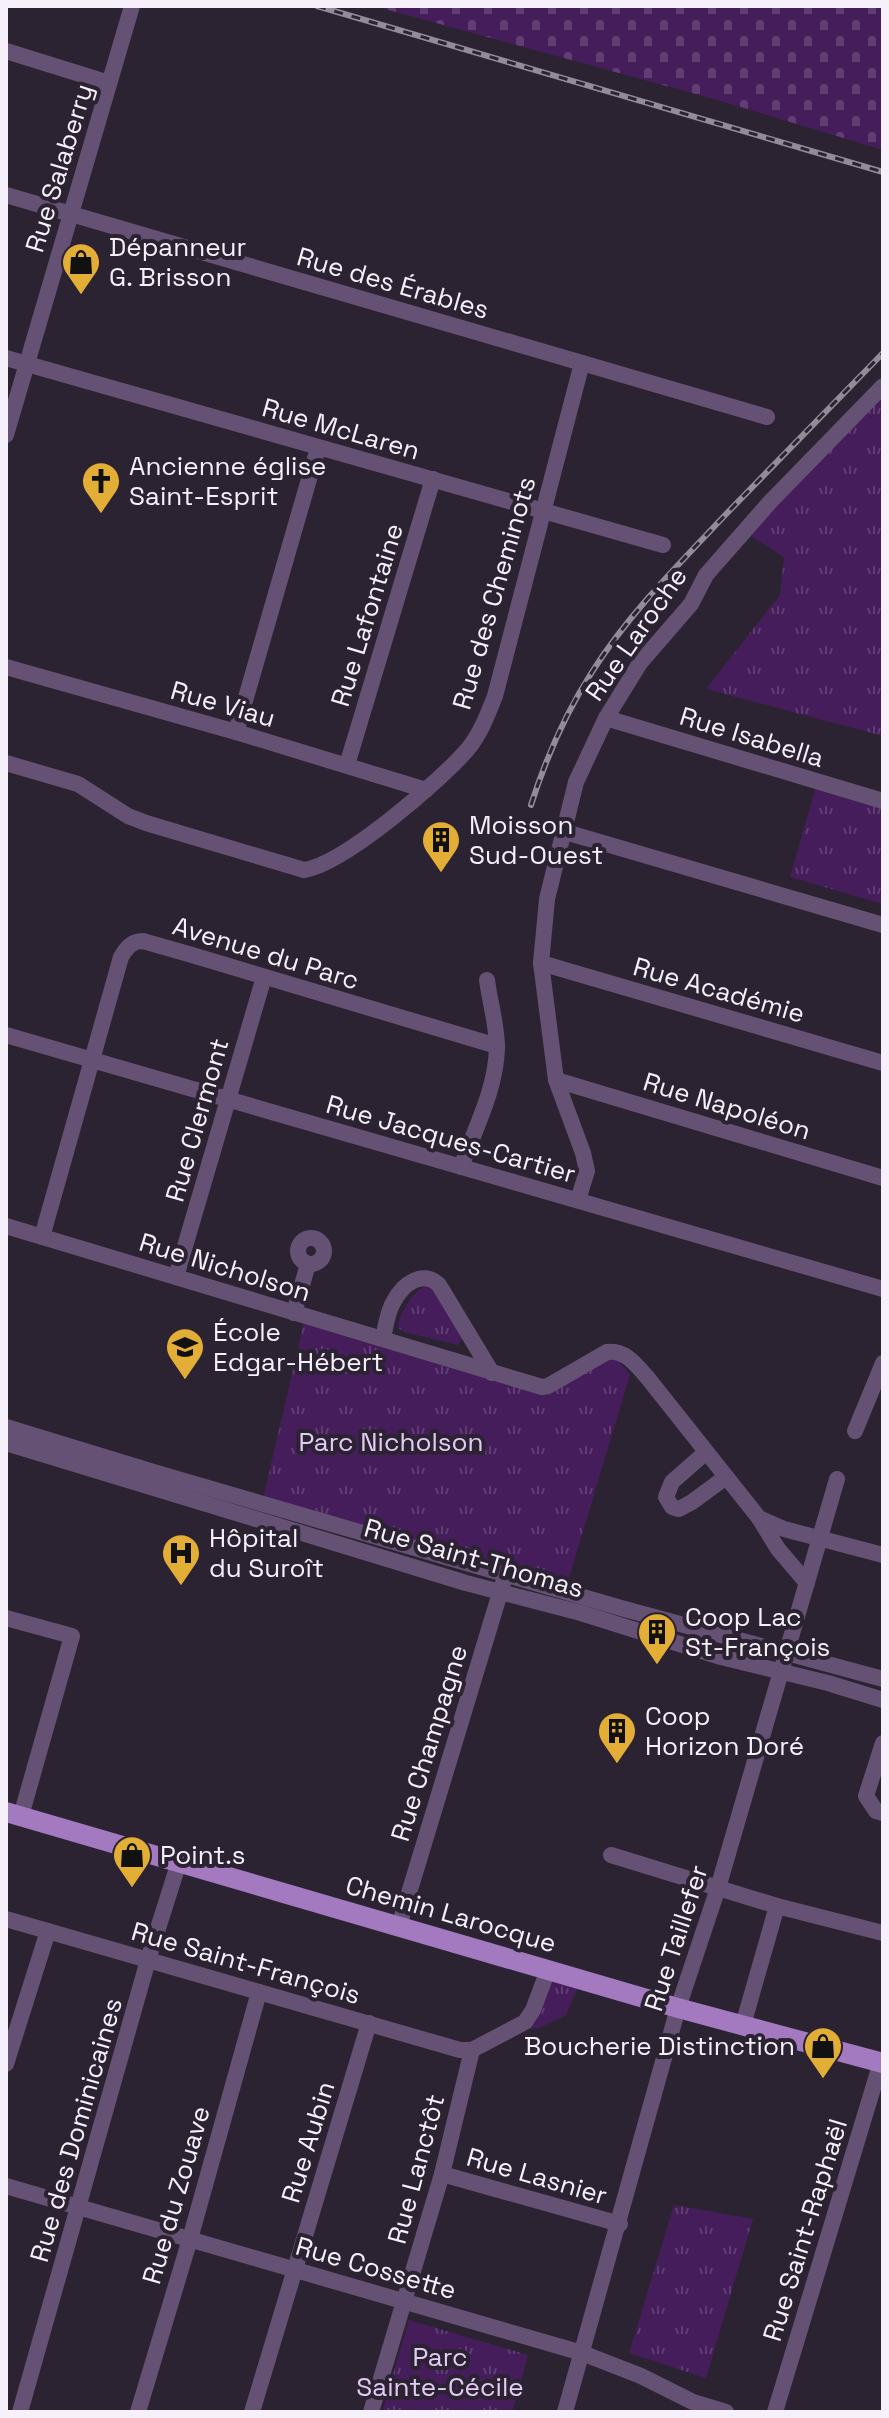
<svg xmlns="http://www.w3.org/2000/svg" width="889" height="2418" font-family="'Space Grotesk',sans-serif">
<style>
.cemetery{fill:url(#cemetery-stones)}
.park{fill:url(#park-tufts)}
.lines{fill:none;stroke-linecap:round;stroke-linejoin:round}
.minor{stroke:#655173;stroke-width:16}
.major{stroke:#a37abf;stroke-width:20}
.rail-casing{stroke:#938b98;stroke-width:6}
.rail{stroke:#2c2332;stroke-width:3;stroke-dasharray:9;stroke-linecap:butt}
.labels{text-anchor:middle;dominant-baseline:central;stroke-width:8;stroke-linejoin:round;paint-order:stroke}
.street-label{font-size:26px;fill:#f6f0fb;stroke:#2c2332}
.poi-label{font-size:26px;fill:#f6f0fb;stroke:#2c2332;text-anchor:start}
.park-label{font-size:26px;fill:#e3cbf5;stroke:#2c2332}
</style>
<defs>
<pattern id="cemetery-stones" width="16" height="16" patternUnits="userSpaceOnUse" patternTransform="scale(2)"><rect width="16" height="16" fill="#441d5a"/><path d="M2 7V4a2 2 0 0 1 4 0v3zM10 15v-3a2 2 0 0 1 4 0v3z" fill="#603e73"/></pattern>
<pattern id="park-tufts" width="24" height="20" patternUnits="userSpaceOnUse" patternTransform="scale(2)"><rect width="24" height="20" fill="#441d5a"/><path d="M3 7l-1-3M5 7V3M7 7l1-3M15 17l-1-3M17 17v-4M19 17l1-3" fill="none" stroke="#603e73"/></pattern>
</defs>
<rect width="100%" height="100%" fill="#2c2332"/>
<path class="cemetery" d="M374,6H883V150L714,99Z"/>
<g class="park">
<path d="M883,376V736L706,689L780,595L784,557L743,531Z"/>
<path d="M817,783L883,803V904L790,877Z"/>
<path d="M427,1285L433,1286L463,1337L458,1345L404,1332L398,1328C398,1314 414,1290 427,1285Z"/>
<path d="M304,1322L542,1392L607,1352L616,1357L630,1375L566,1588L263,1499Z"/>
<path d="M549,1977L579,1985L566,2015L539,2028L524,2029Z"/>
<path d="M674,2205L753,2219L706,2378L629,2353Z"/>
<path d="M409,2320L528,2355L512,2412H382Z"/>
</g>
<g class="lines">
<g class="minor">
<path d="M6,51L109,83"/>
<path d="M6,195L767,417"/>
<path d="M6,358L663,545"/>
<path d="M6,435L132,6"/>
<path d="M6,667L236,732L426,790"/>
<path d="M606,718L883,801"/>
<path d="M236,732L318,448"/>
<path d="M6,763L78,784L128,816L146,823L304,870C344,864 439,782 467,750C480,735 488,714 495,696L582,363"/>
<path d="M347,765L433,479"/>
<path d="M562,831L883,925"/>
<path d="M541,963L883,1063"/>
<path d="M6,1035L883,1289"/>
<path d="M556,1080L883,1178"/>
<path d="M461,1167C475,1129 496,1089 497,1048C497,1025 490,1003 487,980"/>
<path d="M578,1200L587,1171L583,1153L556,1080L541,963L547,899L576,782L606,718L640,663L691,604L706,575L770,502L883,386"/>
<path d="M6,1226L542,1387L548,1386L607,1352C625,1349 636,1365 647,1377L759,1518L784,1529L883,1555"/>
<path d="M42,1237L121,957C127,947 132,941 143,941L192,955L497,1046"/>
<circle cx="311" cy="1251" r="13"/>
<path d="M176,1277L264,977"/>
<path d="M294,1313L308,1264"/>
<path d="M383,1338C386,1326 387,1312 394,1301C403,1284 423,1269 439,1285L492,1373"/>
<path d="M6,1427L160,1474L621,1608L883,1679"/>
<path d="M855,1431L883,1363"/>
<path d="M6,1443L466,1583L581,1613L721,1657L828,1683L883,1700"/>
<path d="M706,1452L672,1482L666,1497L672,1507L679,1509L692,1502L726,1477"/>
<path d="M759,1518L778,1549L807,1583"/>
<path d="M6,1618L72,1636L21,1816"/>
<path d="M883,1743L866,1796L876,1811L883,1813"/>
<path d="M611,1855L777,1906L883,1933"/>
<path d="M6,1919L460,2050H472"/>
<path d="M399,1926L503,1583"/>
<path d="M743,2025L777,1906"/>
<path d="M6,2064L48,1931"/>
<path d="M442,2174L620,2224"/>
<path d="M6,2186L582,2353L641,2376L693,2402L726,2412"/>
<path d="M20,2412L148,1960L179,1862"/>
<path d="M138,2412L190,2239L259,1992"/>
<path d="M252,2412L369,2023"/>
<path d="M371,2412L442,2174L472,2050L525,2022L533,2010L548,1970"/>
<path d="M565,2412L678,2008L718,1888L837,1479"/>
<path d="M775,2412L881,2062"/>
</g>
<path class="major" d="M6,1812L678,2008L883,2063"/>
<defs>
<g id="rail">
<path d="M317,6L883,172"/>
<path d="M531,805C546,758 565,714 592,672C630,612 681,562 730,510C781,457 832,405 883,353"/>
</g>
</defs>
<use href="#rail" class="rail-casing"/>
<use href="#rail" class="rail"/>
</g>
<defs>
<symbol id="shop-pin" viewBox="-11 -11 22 30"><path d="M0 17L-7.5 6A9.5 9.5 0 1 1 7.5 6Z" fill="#e3ae35" stroke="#2c2332"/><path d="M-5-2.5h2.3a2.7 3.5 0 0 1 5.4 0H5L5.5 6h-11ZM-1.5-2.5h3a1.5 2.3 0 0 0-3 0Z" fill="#111"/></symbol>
<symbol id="church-pin" viewBox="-11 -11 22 30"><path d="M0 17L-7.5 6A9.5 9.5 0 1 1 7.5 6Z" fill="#e3ae35" stroke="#2c2332"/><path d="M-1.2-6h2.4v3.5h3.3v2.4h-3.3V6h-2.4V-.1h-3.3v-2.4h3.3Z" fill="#111"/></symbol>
<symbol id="building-pin" viewBox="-11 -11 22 30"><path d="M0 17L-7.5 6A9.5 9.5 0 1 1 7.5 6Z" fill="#e3ae35" stroke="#2c2332"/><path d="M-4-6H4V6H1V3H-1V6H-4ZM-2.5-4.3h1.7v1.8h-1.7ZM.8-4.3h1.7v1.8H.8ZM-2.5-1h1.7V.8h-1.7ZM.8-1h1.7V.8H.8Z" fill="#111"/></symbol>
<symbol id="school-pin" viewBox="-11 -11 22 30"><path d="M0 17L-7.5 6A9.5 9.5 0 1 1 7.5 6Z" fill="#e3ae35" stroke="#2c2332"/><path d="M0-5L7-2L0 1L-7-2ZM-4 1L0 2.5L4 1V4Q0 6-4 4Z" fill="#111"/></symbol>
<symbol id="hospital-pin" viewBox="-11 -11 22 30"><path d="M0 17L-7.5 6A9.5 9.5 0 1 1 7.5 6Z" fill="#e3ae35" stroke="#2c2332"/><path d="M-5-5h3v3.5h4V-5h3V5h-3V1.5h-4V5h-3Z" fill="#111"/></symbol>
</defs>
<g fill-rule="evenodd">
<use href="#shop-pin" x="59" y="240" width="44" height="60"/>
<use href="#church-pin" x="79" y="459" width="44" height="60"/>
<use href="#building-pin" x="419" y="818" width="44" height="60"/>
<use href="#school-pin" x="163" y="1325" width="44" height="60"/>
<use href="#hospital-pin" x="159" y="1531" width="44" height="60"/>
<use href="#building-pin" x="635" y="1610" width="44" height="60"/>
<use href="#building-pin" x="595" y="1709" width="44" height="60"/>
<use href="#shop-pin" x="110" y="1833" width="44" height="60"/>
<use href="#shop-pin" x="801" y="2024" width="44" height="60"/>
</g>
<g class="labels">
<g class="street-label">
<text transform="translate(59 168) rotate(-73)">Rue Salaberry</text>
<text transform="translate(393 283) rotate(16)">Rue des Érables</text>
<text transform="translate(341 429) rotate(16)">Rue McLaren</text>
<text transform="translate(494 593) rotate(-74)">Rue des Cheminots</text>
<text transform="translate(367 615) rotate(-73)">Rue Lafontaine</text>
<text transform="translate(636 634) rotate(-55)">Rue Laroche</text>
<text transform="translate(223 704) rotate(16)">Rue Viau</text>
<text transform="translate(752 737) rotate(17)">Rue Isabella</text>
<text transform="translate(266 953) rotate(17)">Avenue du Parc</text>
<text transform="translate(719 990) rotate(16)">Rue Académie</text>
<text transform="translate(727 1106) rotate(17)">Rue Napoléon</text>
<text transform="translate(197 1120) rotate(-74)">Rue Clermont</text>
<text transform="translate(451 1139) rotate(16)">Rue Jacques-Cartier</text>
<text transform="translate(225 1267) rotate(17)">Rue Nicholson</text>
<text transform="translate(474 1558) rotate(16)">Rue Saint-Thomas</text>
<text transform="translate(429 1743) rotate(-73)">Rue Champagne</text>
<text transform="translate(451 1914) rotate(16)">Chemin Larocque</text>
<text transform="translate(676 1938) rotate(-72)">Rue Taillefer</text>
<text transform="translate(246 1963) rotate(16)">Rue Saint-François</text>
<text transform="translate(76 2130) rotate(-74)">Rue des Dominicaines</text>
<text transform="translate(308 2142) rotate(-73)">Rue Aubin</text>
<text transform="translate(416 2169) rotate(-75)">Rue Lanctôt</text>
<text transform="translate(537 2176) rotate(16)">Rue Lasnier</text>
<text transform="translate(176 2195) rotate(-74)">Rue du Zouave</text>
<text transform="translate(805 2230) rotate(-73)">Rue Saint-Raphaël</text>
<text transform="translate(376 2268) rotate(16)">Rue Cossette</text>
</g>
<g class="poi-label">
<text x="109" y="247">Dépanneur<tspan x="109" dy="30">G. Brisson</tspan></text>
<text x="129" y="466">Ancienne église<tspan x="129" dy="30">Saint-Esprit</tspan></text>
<text x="469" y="825">Moisson<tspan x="469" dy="30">Sud-Ouest</tspan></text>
<text x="213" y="1332">École<tspan x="213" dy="30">Edgar-Hébert</tspan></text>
<text x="209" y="1538">Hôpital<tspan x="209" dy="30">du Suroît</tspan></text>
<text x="685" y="1617">Coop Lac<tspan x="685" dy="30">St-François</tspan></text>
<text x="645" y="1716">Coop<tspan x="645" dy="30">Horizon Doré</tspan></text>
<text x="160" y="1855">Point.s</text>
<text x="795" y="2046" text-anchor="end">Boucherie Distinction</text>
</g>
<g class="park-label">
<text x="391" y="1442">Parc Nicholson</text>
<text x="440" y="2357">Parc<tspan x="440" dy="30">Sainte-Cécile</tspan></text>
</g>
</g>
<rect width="889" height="2418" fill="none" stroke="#f6f0fb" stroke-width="16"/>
</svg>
